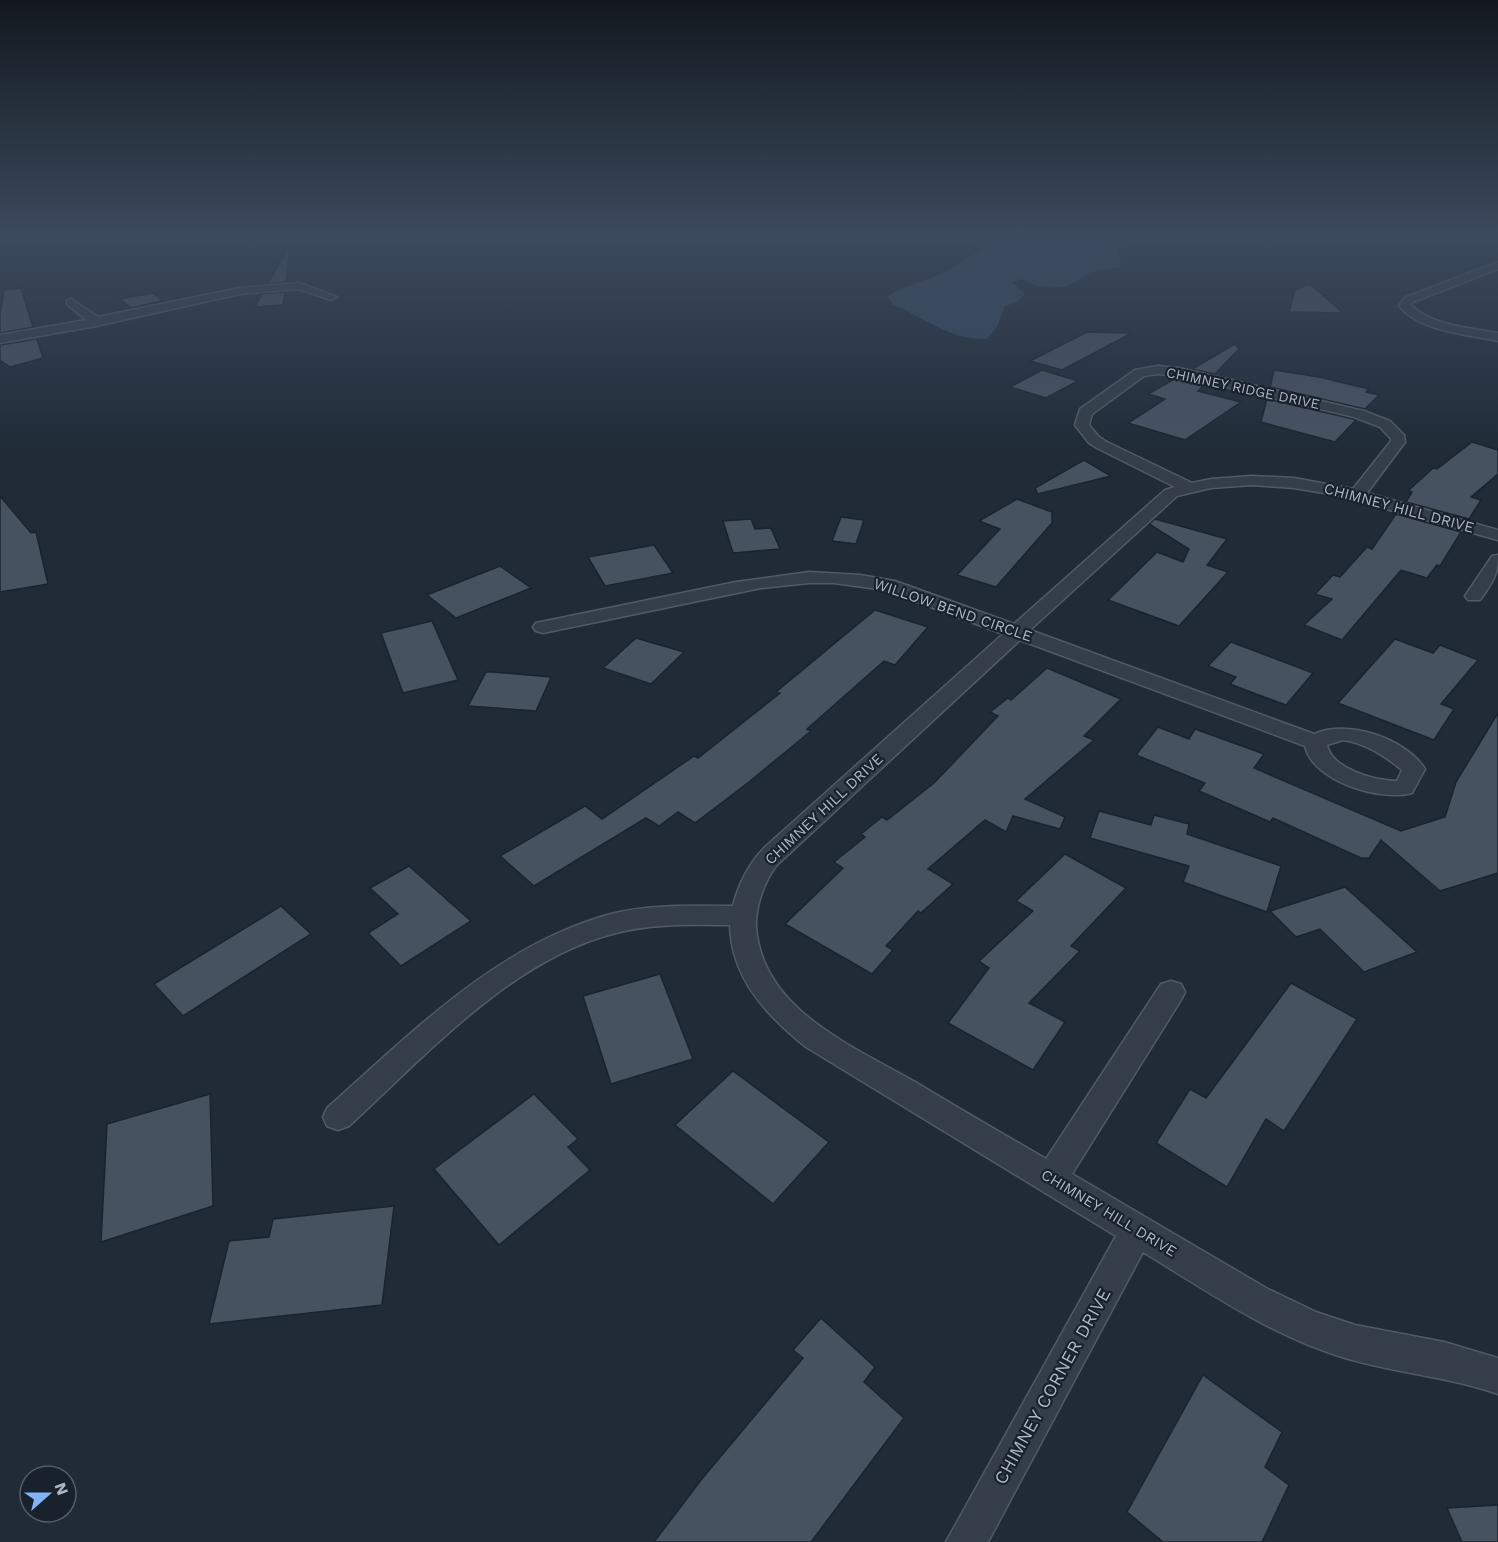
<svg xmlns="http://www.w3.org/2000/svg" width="1498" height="1542" font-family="'Work Sans',sans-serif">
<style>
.water{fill:#34475e}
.building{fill:#475261;stroke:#1b242e;stroke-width:1.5}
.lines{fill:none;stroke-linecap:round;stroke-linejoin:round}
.street-casing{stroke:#515a65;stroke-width:3}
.street{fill:#343d48;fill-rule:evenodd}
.labels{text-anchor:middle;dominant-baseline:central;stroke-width:4.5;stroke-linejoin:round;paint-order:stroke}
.far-street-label{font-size:14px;fill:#aeb7c4;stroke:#19222c}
.street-label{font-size:15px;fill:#aeb7c4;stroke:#19222c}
.near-street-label{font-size:18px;fill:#aeb7c4;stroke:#19222c}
</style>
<rect width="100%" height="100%" fill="#202b37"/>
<path class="water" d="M996,236H1275C1227,244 1161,227 1119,249L1117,254L1121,258L1120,267L1094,271L1065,287L1036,286L1022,279L1012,282L1025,294L1018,302L1005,306L997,327L987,339C951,341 924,317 892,304L888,296C903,286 920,283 936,276C959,265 978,253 996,236Z"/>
<g class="building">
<path d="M290,245L286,282L268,283Z"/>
<path d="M1306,285H1311L1343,313L1289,312L1295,290Z"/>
<path d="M21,288L33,327L0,333V315L4,290Z"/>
<path d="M285,292L283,305L255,307L262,294Z"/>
<path d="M152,293L163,301L131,308L120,299Z"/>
<path d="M1087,332L1132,333L1062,370L1030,361Z"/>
<path d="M37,339L43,358L10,367L0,360V345Z"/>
<path d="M1235,344L1239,349L1215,374L1192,369Z"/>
<path d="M1042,370L1078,381L1046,398L1010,387Z"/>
<path d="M1274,370L1319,377L1369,389L1366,392L1379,395L1365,409L1270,387Z"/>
<path d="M1176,378L1205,384L1198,391L1241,402L1185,440L1128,423L1165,399L1148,394Z"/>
<path d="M1267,399L1353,419L1356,420L1335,442L1261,422Z"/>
<path d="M1472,442L1498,450V474L1471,497L1481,500L1469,519L1406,502L1412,492L1408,491L1433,468L1437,469Z"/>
<path d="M1084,460L1111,476L1038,494L1035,488Z"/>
<path d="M0,496L31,533L36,532L48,584L0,592Z"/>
<path d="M1017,499L1052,512V523L996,587L957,575L1000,529L979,521Z"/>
<path d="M1396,514L1461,532L1440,566L1437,565L1427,578L1401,570L1342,640L1304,625L1332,599L1315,594L1333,575L1340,577L1367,547L1372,549Z"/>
<path d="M841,517L864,520L856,544L832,541Z"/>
<path d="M751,519L755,529L771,528L780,549L733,553L723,521Z"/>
<path d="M1155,519L1227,539L1207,565L1228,572L1179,626L1108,600L1157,552L1183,562L1189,549L1149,524Z"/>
<path d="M654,545L673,573L605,586L588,557Z"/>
<path d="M500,566L531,588L456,618L427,595Z"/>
<path d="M875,610L928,627L895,665L884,661L807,729L811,731L749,782L695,823L678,812L659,826L646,818L534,886L500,856L585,806L602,819L694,756L698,758L780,693L776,692Z"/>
<path d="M432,621L458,680L403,693L381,633Z"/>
<path d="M636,638L684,652L651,684L603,668Z"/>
<path d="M1395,639L1433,653L1440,645L1478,660L1441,704L1454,709L1434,740L1338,703Z"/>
<path d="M1231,642L1313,673L1286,705L1256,694L1230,684L1236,677L1208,666Z"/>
<path d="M1047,668L1121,699L1084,736L1094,740L1025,799L1065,817L1060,829L1013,816L1006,832L985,820L928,869L953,884L921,913L918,911L886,946L893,950L872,974L785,924L843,868L834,862L865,837L861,834L882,817L887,820L934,783L998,716L990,712L1008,698L1011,700Z"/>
<path d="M486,672H493L551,677L536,711L468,706Z"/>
<path d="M1498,713V873L1440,891L1381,840L1369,858H1361L1273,818L1270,822L1199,791L1205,783L1136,755L1158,727L1189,739L1195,729L1264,754L1254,768L1401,831L1445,817L1456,782Z"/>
<path d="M1099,811L1151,825L1154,815L1189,824L1187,834L1281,866L1267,912L1183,882L1189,866L1090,838Z"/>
<path d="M1065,854L1126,888L1071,946L1080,951L1029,1003L1065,1022L1033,1070L948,1023L989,968L979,961L1033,911L1016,901Z"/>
<path d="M409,866L471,921L401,966L368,933L398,914L370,888Z"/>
<path d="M1345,887L1417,952L1364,972L1320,929L1296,937L1270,911Z"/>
<path d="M281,906L311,934L183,1016L154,984Z"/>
<path d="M660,974L693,1059L611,1084L583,996Z"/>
<path d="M1291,983L1357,1019L1284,1131L1266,1119L1227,1187L1156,1143L1190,1089L1206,1098Z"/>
<path d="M733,1071L829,1142L773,1204L675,1125Z"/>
<path d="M210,1094L213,1206L101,1242L107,1124Z"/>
<path d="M534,1094L578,1139L568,1147L590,1170L499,1245L434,1169Z"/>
<path d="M394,1206L382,1305L209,1324L229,1241L269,1237L273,1219Z"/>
<path d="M821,1318L875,1367L864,1382L904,1418L811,1542H654L701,1480L803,1358L793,1350Z"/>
<path d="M1203,1375L1282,1432L1265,1467L1289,1485L1262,1542H1163L1127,1512Z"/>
<path d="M1498,1505V1542H1462L1447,1508Z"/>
</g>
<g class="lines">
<defs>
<g id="street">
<path d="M1498,262V269L1413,302L1411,305C1432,326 1471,328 1498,333V341C1467,334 1420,332 1399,306L1404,298Z"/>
<path d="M299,283L337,297L331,300L298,289L240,294L96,326L0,343V335L86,320L67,304V300L71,299L98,317L240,288Z"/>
<path d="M1158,366L1179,368L1364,411L1390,421L1404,435L1405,442L1367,493L1498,530V540L1336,495L1294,488L1252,485L1211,488L1177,496L1030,630L1314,734C1347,719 1405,738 1425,769L1412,793C1381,802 1312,781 1305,746L1020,640L776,866C764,882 756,905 756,925C760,1009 854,1047 917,1083C960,1109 1003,1134 1046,1159L1161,984L1171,981L1181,984L1185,992L1181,1000L1072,1174L1266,1288L1316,1312L1355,1325L1444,1342L1498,1358V1394C1447,1376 1393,1373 1342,1357C1270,1335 1207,1291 1143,1252L988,1542H946L1116,1236L806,1047C767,1016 731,978 730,925C692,925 654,923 616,933C513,958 425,1056 349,1126L338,1130L327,1126L323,1117L327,1108C413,1032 497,945 611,914C650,904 692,906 733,906C738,884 750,862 765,847L1003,634L885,590L834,583H809L761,588L543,633L536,631L533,627L536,623L736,582L809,572L860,575L895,581L1014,624L1165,490L1175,487L1097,448L1089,443L1075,425L1080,409L1135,370ZM1158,374L1179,376L1354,417L1380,427L1391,439V441L1353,489L1294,478L1252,476L1211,479L1192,483L1107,442L1099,437L1089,425L1092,414L1144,376ZM1343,740C1365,743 1385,756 1402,770L1397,781C1375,781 1332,769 1327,745Z"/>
<path d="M1498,555C1498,576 1492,583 1480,600H1468L1465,596L1492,556Z"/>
</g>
</defs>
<use href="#street" class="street-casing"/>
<use href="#street" class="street"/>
</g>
<linearGradient id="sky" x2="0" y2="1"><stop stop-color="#12181e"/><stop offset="0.52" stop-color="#3c4a5e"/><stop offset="1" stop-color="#3c4a5e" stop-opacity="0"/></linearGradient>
<rect width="1498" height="452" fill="url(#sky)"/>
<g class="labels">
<g class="far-street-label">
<text transform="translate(1243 388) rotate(12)">CHIMNEY RIDGE DRIVE</text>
</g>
<g class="street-label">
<text transform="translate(1399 508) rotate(15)">CHIMNEY HILL DRIVE</text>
<text transform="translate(953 610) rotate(19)">WILLOW BEND CIRCLE</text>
<text transform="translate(824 809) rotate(-43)">CHIMNEY HILL DRIVE</text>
<text transform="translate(1109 1213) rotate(31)">CHIMNEY HILL DRIVE</text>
</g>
<g class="near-street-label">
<text transform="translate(1052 1386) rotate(-61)">CHIMNEY CORNER DRIVE</text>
</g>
</g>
<g transform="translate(48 1494) rotate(69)"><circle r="28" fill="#19222c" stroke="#555e69" stroke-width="1.5"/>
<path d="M0-4.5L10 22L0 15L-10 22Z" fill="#82b3f6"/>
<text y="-9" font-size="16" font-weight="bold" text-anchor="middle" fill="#aeb7c4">N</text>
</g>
</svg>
